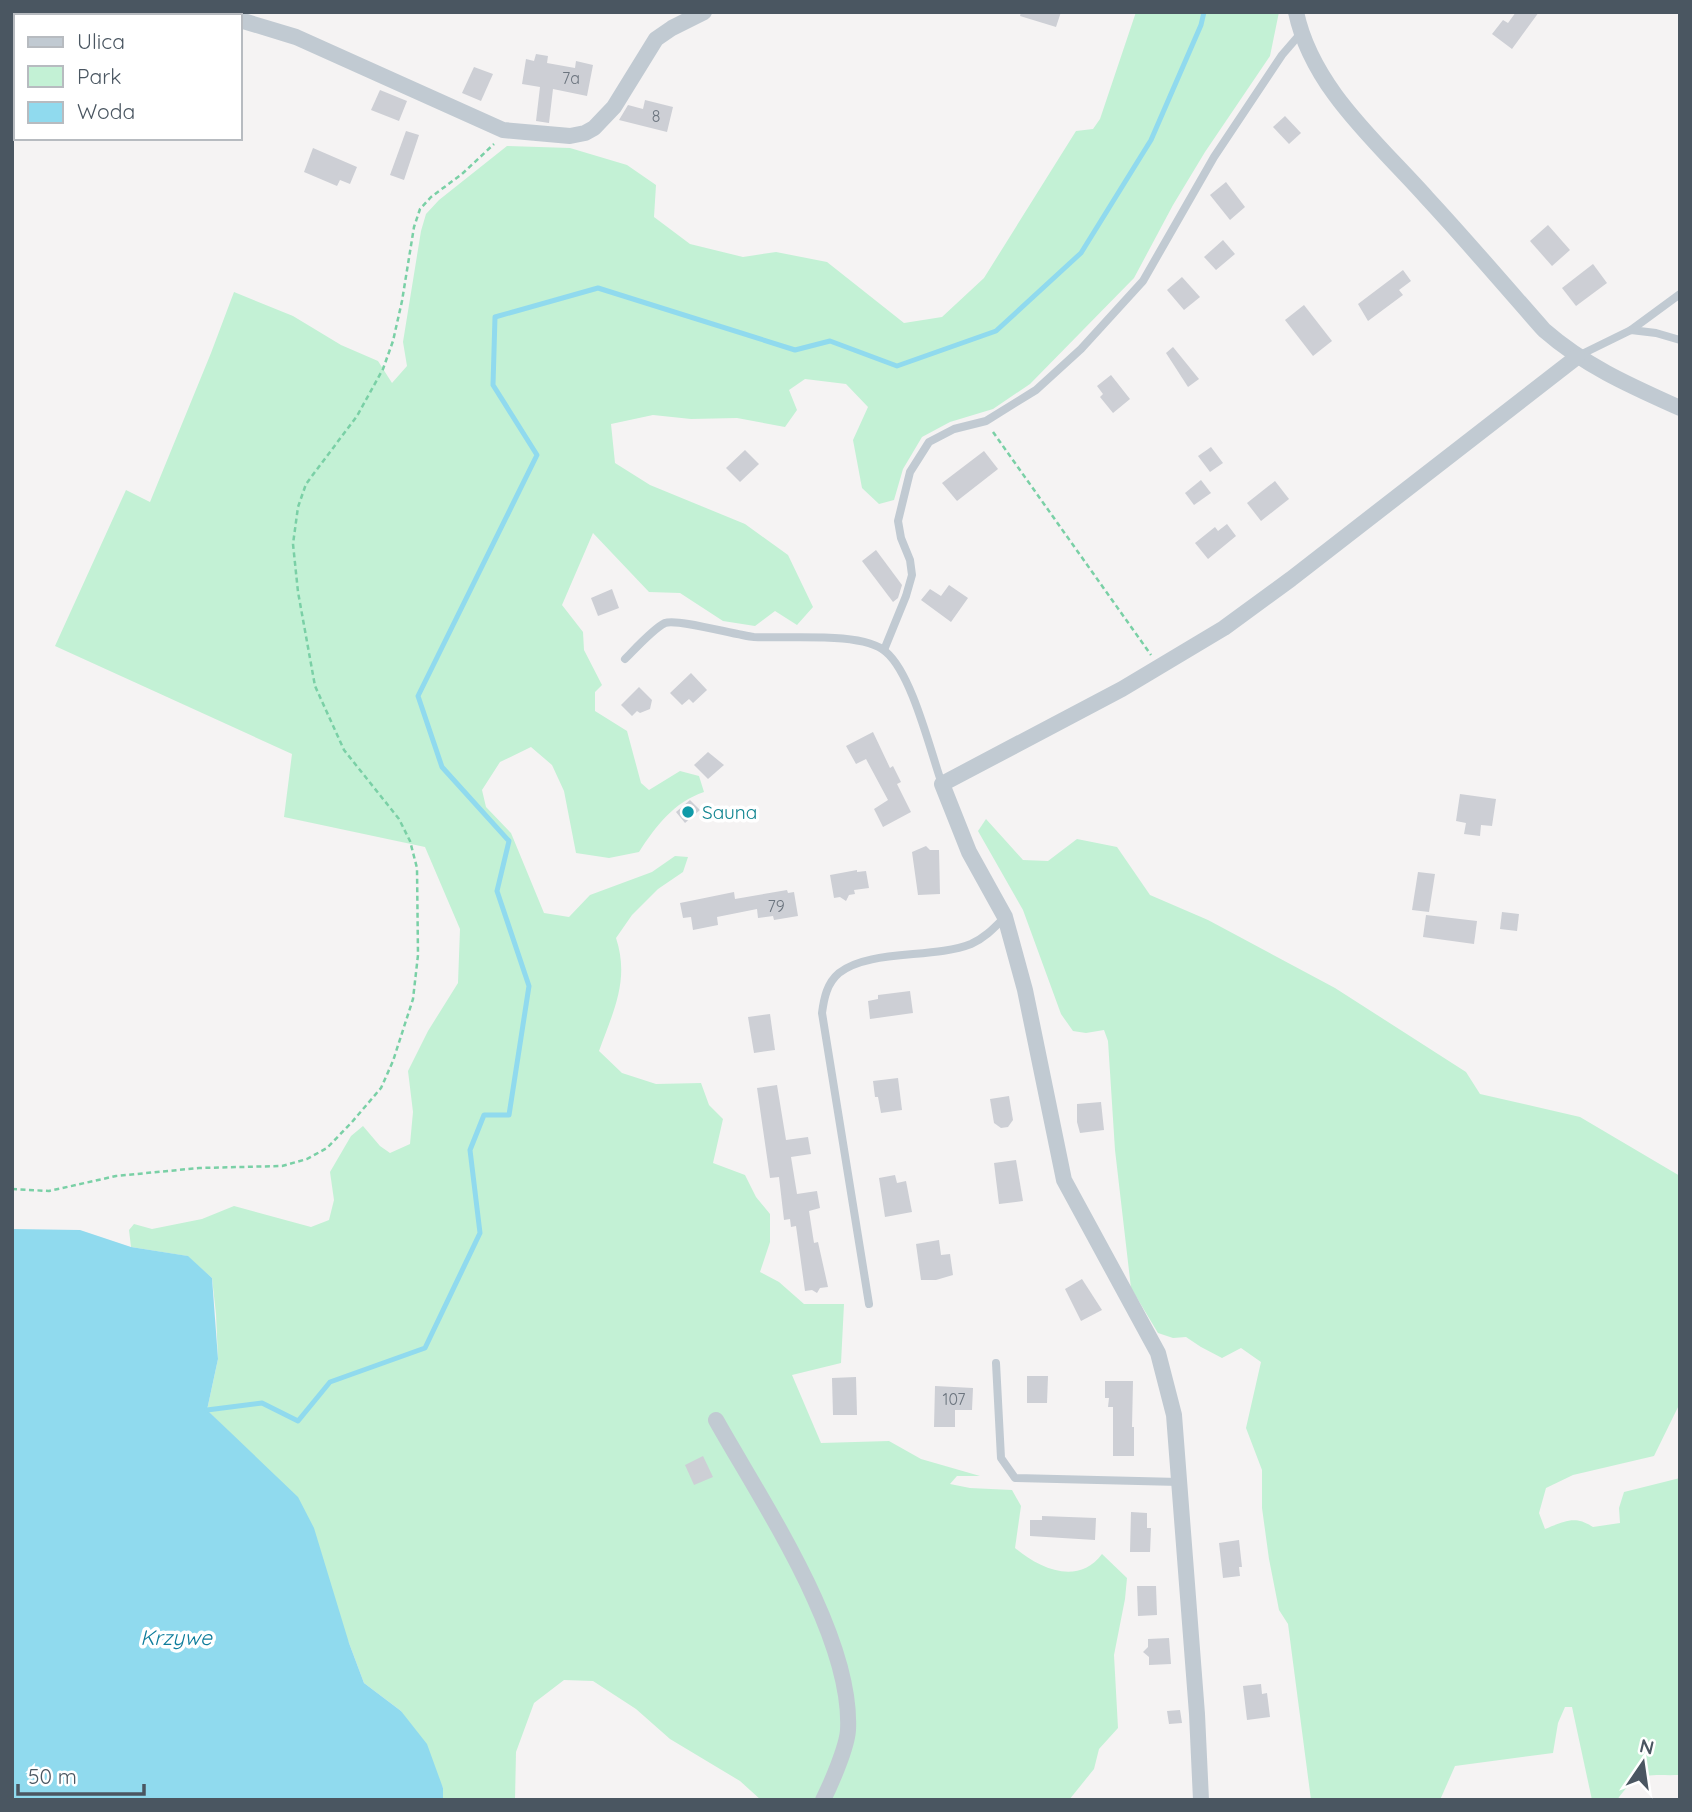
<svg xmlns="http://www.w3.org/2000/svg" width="1692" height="1812" font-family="Quicksand,sans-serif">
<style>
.green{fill:#c3f1d5}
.water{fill:#90daee}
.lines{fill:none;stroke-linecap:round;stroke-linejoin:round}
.stream{stroke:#90daee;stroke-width:5}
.building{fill:#cdcfd5}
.path{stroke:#7ad0a6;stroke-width:2.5;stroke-dasharray:5 3.5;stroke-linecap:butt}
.service{stroke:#c1cad2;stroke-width:8}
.minor{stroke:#c1cad2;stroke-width:16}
.culture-dot{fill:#0f9aa8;stroke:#fff;stroke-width:2.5}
.labels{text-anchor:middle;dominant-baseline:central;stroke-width:7;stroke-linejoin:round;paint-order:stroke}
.number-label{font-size:16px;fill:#6b747e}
.culture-label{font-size:19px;fill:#0d838f;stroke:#fff;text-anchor:start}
.water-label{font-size:21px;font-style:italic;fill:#0c7c9b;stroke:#fff}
</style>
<rect width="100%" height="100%" fill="#f5f3f3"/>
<g class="green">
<path d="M1136,12H1279L1270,56L1205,152L1173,205L1134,278L1030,384L993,409L950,422L922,437L903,469L894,500L879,504L862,488L853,440L868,407L846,384L805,379L789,390L797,410L785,427L737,418L691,419L653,415L611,424L615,463L650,485L745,524L788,555L813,607L797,625L775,611L755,626L723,621L680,593L649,592L593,533L562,605L583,632L584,650L602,685L595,692V711L627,731L641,783L649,790L680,771L699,776L704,792C674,802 656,826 639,852L609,858L576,853L564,791L552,765L531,747L500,762L482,790L486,807L511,833L544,913L569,917L590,895L652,872L675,856L688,857L683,872L658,889L632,915L616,938C630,980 613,1012 599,1051L622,1073L656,1084L701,1083L709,1105L723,1119L713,1163L745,1175L756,1197L770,1214V1242L760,1272L779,1282L804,1304H844L841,1363L792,1375L821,1443L889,1441L921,1459L980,1476H957L950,1484L970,1488L1012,1490L1021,1506L1015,1548C1040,1569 1078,1586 1102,1554L1127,1578L1125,1599L1114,1655L1118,1728L1099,1749L1094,1769L1069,1800H761L740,1781L670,1739L636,1709L593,1681L564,1680L534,1703L516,1752L515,1800H443V1788L401,1711L364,1683L349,1643L239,1442L207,1410L218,1359L216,1314L212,1278L187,1256L131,1247L129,1230L134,1224L152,1229L202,1219L234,1206L311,1227L329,1220L334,1200L330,1172L351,1136L363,1126L380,1146L390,1153L410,1144L413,1112L408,1071L428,1031L458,983L460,929L425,847L284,817L292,754L55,646L126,490L150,502L211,353L234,292L293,316L341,345L378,361L392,383L407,366L403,342L421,231L426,214L439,200L507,146L570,148L627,165L656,185L654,217L690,244L743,257L776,252L827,262L904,323L942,317L984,278L1076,131L1093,129L1100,119Z"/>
<path d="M986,819L1023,860L1048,861L1077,839L1117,847L1150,895L1208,920L1335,988L1466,1072L1480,1094L1580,1117L1680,1176V1403L1654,1456L1573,1475L1546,1488L1539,1513L1545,1529C1565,1521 1575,1515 1593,1527L1620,1523L1619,1508L1624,1492L1680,1478V1775C1645,1776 1638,1770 1617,1800H1592L1572,1707H1565L1558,1723L1553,1753L1455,1766L1440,1800H1311L1288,1624L1279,1610L1269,1559L1262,1508V1470L1246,1428L1261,1362L1241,1348L1222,1358L1201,1347L1186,1337L1173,1338L1158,1333L1131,1288L1115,1150L1108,1041L1104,1030L1086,1033L1073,1031L1061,1014L1023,910L978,831Z"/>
</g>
<path class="water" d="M12,1229L80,1230L131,1247L188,1256L212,1278L218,1359L207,1410L298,1497L314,1528L349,1643L364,1683L401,1711L427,1744L443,1788V1800H12Z"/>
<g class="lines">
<path class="stream" d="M207,1410L262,1403L298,1421L330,1382L425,1348L480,1233L470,1150L484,1115H509L529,986L497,891L509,841L442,767L418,696L537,455L493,385L495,317L598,288L795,350L830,341L897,366L996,331L1081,253L1151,140L1201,25L1204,12"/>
</g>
<g class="building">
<path d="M1021,12H1061L1056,27L1020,16Z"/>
<path d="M1516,12H1539L1512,49L1492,34L1503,20L1508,23Z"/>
<path d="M536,54L548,56L547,63L575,68L576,61L593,65L587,96L553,89L549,123L536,121L540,87L522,84L526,59L534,61Z"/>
<path d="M474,67L493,74L481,101L462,93Z"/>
<path d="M380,90L407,101L399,121L371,110Z"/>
<path d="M645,100L673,107L667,132L619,120L628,105L643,109Z"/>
<path d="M1285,116L1301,133L1289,144L1273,127Z"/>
<path d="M406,131L419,135L404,180L390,175Z"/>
<path d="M313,148L357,167L350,184L340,180L337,186L304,172Z"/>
<path d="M1226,182L1245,207L1230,220L1210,195Z"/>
<path d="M1548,225L1570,250L1552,266L1530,241Z"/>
<path d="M1223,240L1235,254L1216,270L1204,257Z"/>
<path d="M1593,264L1607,283L1576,306L1562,288Z"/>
<path d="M1403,270L1411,281L1399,290L1403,295L1368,321L1358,304Z"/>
<path d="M1182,277L1200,297L1184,310L1167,290Z"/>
<path d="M1304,305L1332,341L1313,356L1285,320Z"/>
<path d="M1173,347L1199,379L1188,387L1166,353Z"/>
<path d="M1111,375L1130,399L1113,413L1100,397L1103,394L1097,386Z"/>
<path d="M1211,447L1223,463L1210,472L1198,456Z"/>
<path d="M745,450L759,464L740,482L726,468Z"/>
<path d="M984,451L998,469L957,501L942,483Z"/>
<path d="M1201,480L1211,493L1194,505L1185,493Z"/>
<path d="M1275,481L1289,499L1261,521L1247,503Z"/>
<path d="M1227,524L1236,536L1208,559L1195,543L1215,527L1218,531Z"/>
<path d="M876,550L902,585L898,598L893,602L862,561Z"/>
<path d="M949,585L968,598L951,622L921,600L930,589L941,596Z"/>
<path d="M612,589L619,608L598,616L591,598Z"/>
<path d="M691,673L707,690L693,703L689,699L682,705L670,693Z"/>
<path d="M639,687L652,700L650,709L640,713L637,711L632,716L621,705Z"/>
<path d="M873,732L890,768L893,766L901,782L897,784L911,812L883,827L874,809L888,800L866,759L856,764L846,746Z"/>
<path d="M708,752L724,765L708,779L694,765Z"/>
<path d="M1460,794L1496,799L1492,826L1481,825L1480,836L1464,834L1466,823L1456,821Z"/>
<path d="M690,800L700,810L685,823L676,812Z"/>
<path d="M926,846L930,850H939L940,894L918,895L912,852Z"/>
<path d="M857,870V872L866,871L869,888L854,890L855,894L849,895L846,901L840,897L834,898L830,875Z"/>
<path d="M1418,872L1435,874L1429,912L1412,910Z"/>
<path d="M787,890L788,893L794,892L798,916L774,920L773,916L758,918L757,909L717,917L718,925L693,930L691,917L683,918L680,903L734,892L735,899Z"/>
<path d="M1502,912L1519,914L1517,931L1500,929Z"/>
<path d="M1426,915L1477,921L1474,944L1423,937Z"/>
<path d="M910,991L913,1013L870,1019L868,1001L878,999V995Z"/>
<path d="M770,1014L775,1050L754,1053L748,1017Z"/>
<path d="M898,1078L902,1110L881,1113L878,1097H875L873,1081Z"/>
<path d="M777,1085L786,1140L808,1137L811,1154L791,1157L797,1194L817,1191L820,1208L809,1211L814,1243L818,1242L828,1287L820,1288L817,1293L812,1290L805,1291L796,1226L791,1227L790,1219L784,1220L779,1177L770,1178L757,1088Z"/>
<path d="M1009,1096L1013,1120L1008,1127L1001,1128L994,1123L990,1099Z"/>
<path d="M1101,1102L1104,1130L1080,1133L1077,1122V1104Z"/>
<path d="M1016,1160L1023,1201L999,1204L994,1163Z"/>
<path d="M895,1175L897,1183L906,1181L912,1212L885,1217L879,1178Z"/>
<path d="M939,1240L941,1255L950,1254L953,1275L936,1280H921L916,1244Z"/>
<path d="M1082,1279L1102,1310L1081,1321L1065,1289Z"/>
<path d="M1027,1376H1048L1047,1403H1027Z"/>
<path d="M856,1377L857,1415H833L832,1378Z"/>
<path d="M1105,1381H1133L1132,1427H1134V1456H1113V1407H1108L1109,1398H1105Z"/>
<path d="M935,1386L973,1388L972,1410H955V1427H934Z"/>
<path d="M703,1456L713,1477L694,1485L685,1465Z"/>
<path d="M1131,1512L1147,1513V1528H1151L1150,1552H1130Z"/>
<path d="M1042,1516L1096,1518L1095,1540L1030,1536V1520H1042Z"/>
<path d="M1239,1540L1242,1567H1239L1240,1576L1223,1578L1219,1543Z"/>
<path d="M1137,1586H1156L1157,1615L1138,1616Z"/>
<path d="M1169,1638L1171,1664L1149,1665V1657L1143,1652L1148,1647V1639Z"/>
<path d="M1261,1684L1262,1694L1267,1693L1270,1717L1247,1720L1243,1686Z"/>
<path d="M1180,1710L1182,1723L1169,1724L1167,1711Z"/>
</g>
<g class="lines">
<g class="path">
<path d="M993,432L1151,655"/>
<path d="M12,1189L49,1191L116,1176L199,1168L282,1166L307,1159L327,1148L352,1122L381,1088L393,1061L413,999L418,955L417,868L410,841L399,819L344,750L315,686L298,592L293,544L298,507L306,484L357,416L383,369L393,341L402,301L414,227L420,209L431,197L462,174L494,144"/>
</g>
<g class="service">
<path d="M1631,330L1680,294"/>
<path d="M1580,355L1631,330L1656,333L1680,340"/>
<path d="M884,650L906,596L912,575L910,560L901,538L898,521L910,472L929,442L954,429L986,421L1036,390L1081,349L1143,281L1214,157L1282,55L1301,33"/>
<path d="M625,659C634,650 654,628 665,623C677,618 735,635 754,637C786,639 863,631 886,652C912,674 930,750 942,784"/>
<path d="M869,1304L822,1013C824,998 827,983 839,973C869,949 933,959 971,944C985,938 995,927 1005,917"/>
<path d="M996,1363L1001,1458L1015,1478L1179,1482"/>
</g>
<g class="minor">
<path d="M191,12L223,16"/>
<path d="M1296,12C1312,88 1377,142 1427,198C1467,241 1505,286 1544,330C1585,366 1631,386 1680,408"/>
<path d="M146,16L187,12"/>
<path d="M12,18L16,19"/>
<path d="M240,20L296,37L503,130L570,136L585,133L594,128L614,107L656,39L672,28L704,12"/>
<path d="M716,1420C762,1502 853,1636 848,1730C847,1747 831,1784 823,1800"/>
<path d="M1201,1800L1197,1714L1174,1415L1158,1353L1064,1180L1025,990L1005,917L969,852L942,784L1122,689L1224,628L1291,579L1577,357"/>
</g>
</g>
<circle class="culture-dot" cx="688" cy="812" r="7"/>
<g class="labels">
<g class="number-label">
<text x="571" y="78">7a</text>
<text x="656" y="116">8</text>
<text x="776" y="906">79</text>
<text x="954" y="1399">107</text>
</g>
<g class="culture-label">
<text x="702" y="812">Sauna</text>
</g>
<g class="water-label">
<text x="176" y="1637">Krzywe</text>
</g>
</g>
<rect width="1692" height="1812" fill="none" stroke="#4a5661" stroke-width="28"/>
<rect x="14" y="14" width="228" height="126" fill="#ffffff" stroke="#b7bbc0" stroke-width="2"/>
<rect x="28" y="37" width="35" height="10" fill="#c1cad2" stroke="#b7bbc0" stroke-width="2"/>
<text x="77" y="49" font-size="21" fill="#4a5661">Ulica</text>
<rect x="28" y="66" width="35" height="21" fill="#c3f1d5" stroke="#b7bbc0" stroke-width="2"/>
<text x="77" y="84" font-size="21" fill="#4a5661">Park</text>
<rect x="28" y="102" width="35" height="21" fill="#90daee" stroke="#b7bbc0" stroke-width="2"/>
<text x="77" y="119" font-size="21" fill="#4a5661">Woda</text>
<g transform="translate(1643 1763) rotate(13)" stroke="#ffffff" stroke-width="5" paint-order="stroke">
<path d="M0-5L12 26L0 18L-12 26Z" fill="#4a5661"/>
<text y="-10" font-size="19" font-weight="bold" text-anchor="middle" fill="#4a5661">N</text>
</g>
<path d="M18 1784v10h126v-10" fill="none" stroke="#4a5661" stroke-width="3.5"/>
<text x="28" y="1784" font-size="21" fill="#4a5661" stroke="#ffffff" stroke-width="5" paint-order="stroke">50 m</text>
</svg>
